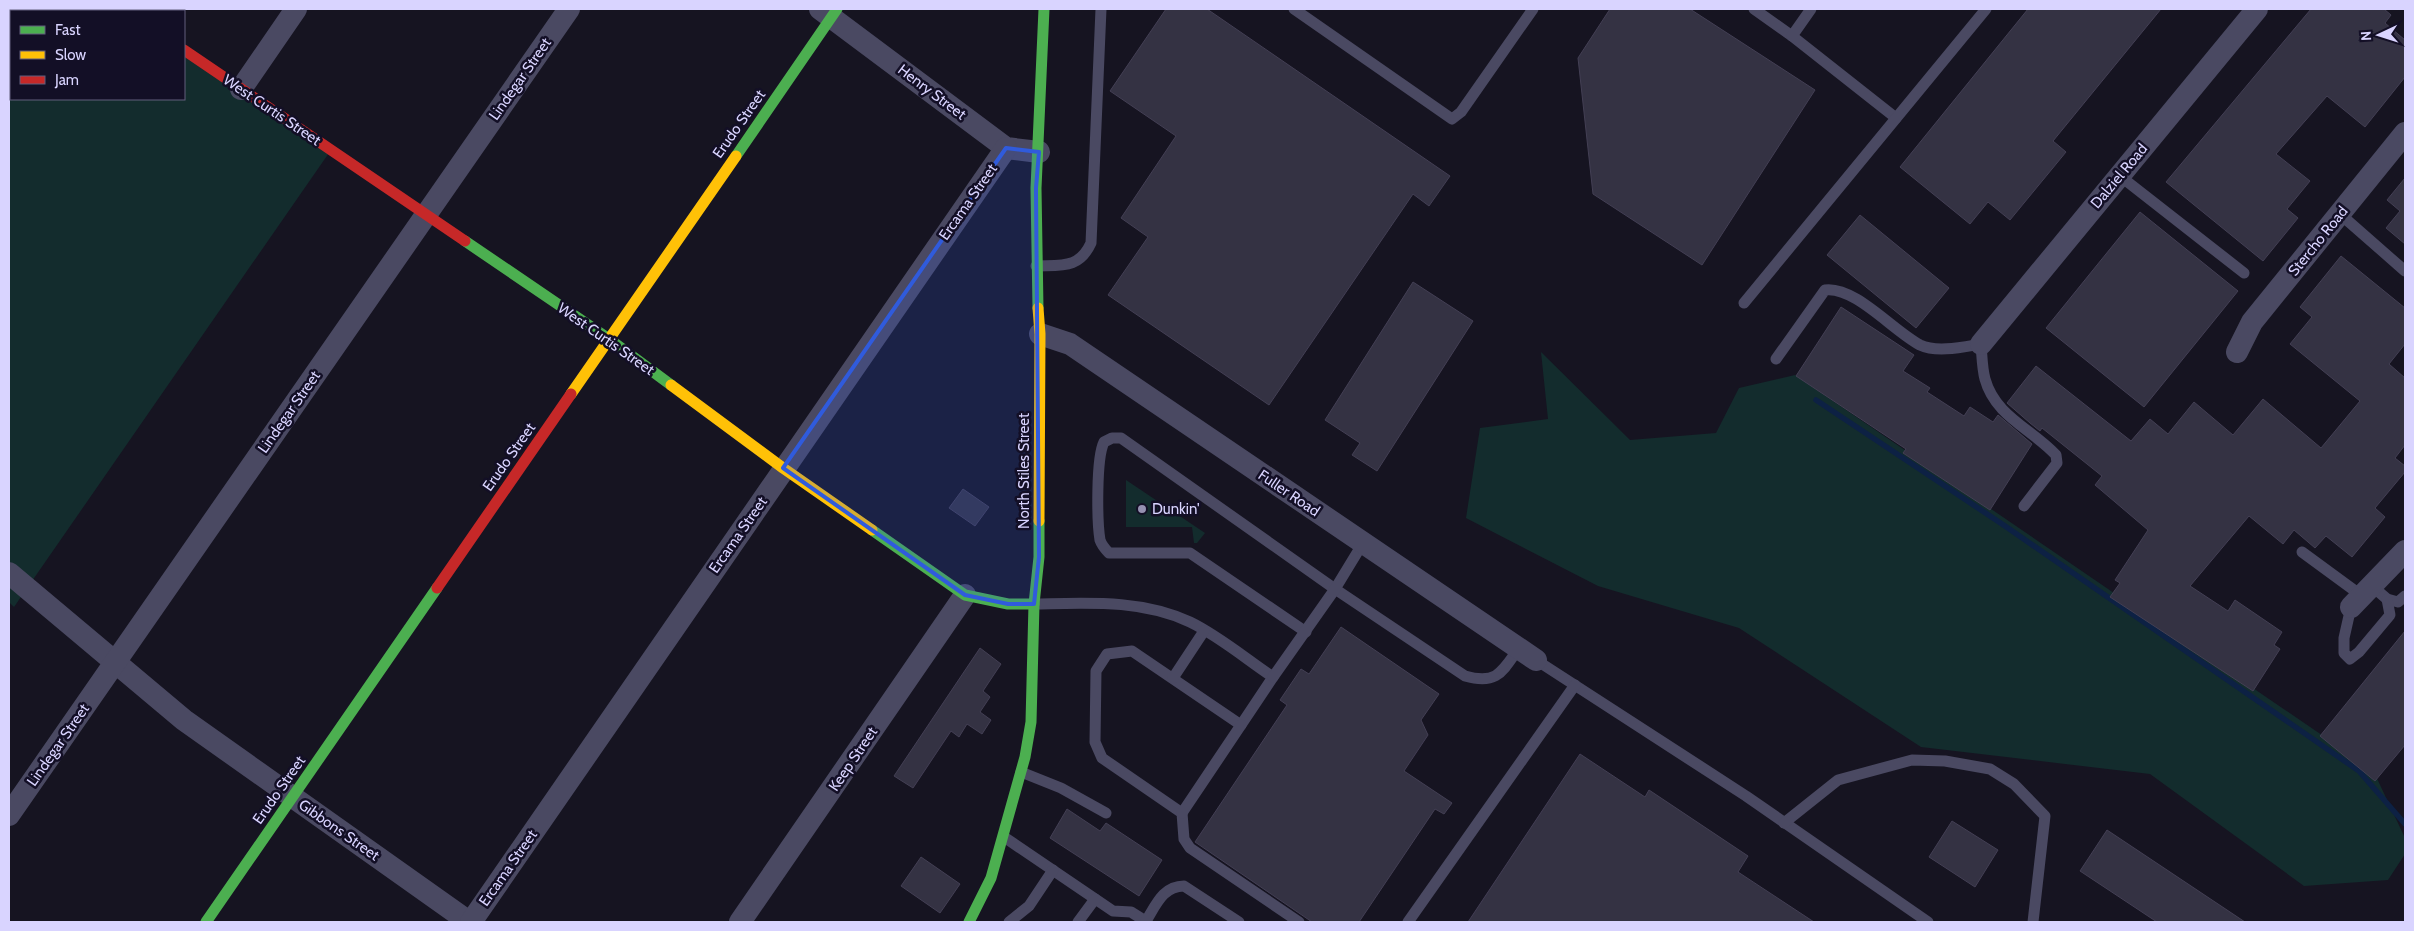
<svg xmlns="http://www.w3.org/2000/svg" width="2414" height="931" font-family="Cabin,sans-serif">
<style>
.green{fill:#132c2d}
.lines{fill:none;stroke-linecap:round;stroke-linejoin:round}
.stream{stroke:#0d2144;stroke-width:5.5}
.building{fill:#343243;stroke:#433f54}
.lane{stroke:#4a4962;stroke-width:11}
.street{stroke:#4a4962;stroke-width:22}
.fast{stroke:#4caf50;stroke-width:11}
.slow{stroke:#ffc107;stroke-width:11}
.jam{stroke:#c62828;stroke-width:11}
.marked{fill:#305bdc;fill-opacity:0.2;stroke:#305bdc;stroke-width:4;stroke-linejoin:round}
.poi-dot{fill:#9591b1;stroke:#130f26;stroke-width:2}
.labels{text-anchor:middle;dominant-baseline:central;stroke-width:5;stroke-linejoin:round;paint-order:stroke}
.street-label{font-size:15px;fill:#d9d4ff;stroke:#130f26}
.poi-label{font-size:15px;fill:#d9d4ff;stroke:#130f26;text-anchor:start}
</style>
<rect width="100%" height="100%" fill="#161421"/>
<g class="green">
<path d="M9,9H132L136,11H11V99H184V45L331,150L14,607L9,602Z"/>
<path d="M1541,352L1630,440L1716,433L1739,388L1795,375L2373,770L2405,838V854L2388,880L2304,886L2150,774L1921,747L1739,628L1598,586L1466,518L1480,428L1548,419Z"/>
<path d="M1126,480L1205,533L1197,543H1194L1192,527H1126Z"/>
</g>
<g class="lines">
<path class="stream" d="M1816,400L2005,526L2359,771L2405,824"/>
</g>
<g class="building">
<path d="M1166,9H1207L1450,176L1429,206L1413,194L1269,405L1108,295L1148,237L1121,218L1176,136L1110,91Z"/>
<path d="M1610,9H1690L1815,90L1702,265L1593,194L1578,58Z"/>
<path d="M2028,9H2161L2053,141L2066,152L2010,220L1988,202L1970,224L1900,167Z"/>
<path d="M2311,9H2384L2391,15L2385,23L2405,40V77L2365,127L2327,96L2276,154L2310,181L2287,209L2298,218L2263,261L2166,182Z"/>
<path d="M2405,178V244L2386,228L2400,211L2387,200Z"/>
<path d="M2140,212L2238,291L2144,407L2046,328Z"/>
<path d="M1860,215L1949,288L1916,328L1827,255Z"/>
<path d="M2341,256L2405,308V344L2389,364L2405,378V445L2395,458L2405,466V472L2375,508L2385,517L2352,557L2326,536L2315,548L2294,530L2283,544L2249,516L2190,586L2228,611L2235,600L2282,632L2274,645L2280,649L2253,691L2110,597L2120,583L2115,580L2148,530L2095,485L2102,476L2042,428L2040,431L2030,423L2007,403L2036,366L2131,441L2150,419L2168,434L2194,402L2233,435L2263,399L2321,448L2360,401L2290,344L2312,317L2300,307Z"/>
<path d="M1413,282L1473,321L1377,471L1352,455L1360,443L1325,420Z"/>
<path d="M1841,307L1914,355L1903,371L1930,388L1927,392L1964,416L1970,407L1993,422L1998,415L2032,444L1990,510L1903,453L1906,449L1796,376Z"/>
<path d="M963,489L989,507L975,526L949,508Z"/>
<path d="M1341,627L1439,694L1421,720L1428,735L1404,771L1452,803L1444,814L1435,809L1359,922H1312L1195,842L1287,705L1280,700L1301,669L1309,674Z"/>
<path d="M2405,631V745L2375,781L2320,736Z"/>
<path d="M980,648L1001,664L983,691L990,697L980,712L991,720L982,734L967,724L959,737L951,731L913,788L894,776Z"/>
<path d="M1580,754L1645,797L1649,790L1748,856L1738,872L1814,922H1468Z"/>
<path d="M1067,809L1100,831L1106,823L1162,860L1139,896L1050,838Z"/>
<path d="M1952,821L1998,850L1975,887L1929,857Z"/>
<path d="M2107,830L2245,922H2157L2080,871Z"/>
<path d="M921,857L960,884L940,913L901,886Z"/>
</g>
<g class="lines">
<g class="lane">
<path d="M1294,9L1452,119L1461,112L1533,9"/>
<path d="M1754,9L1792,36"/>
<path d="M1811,9L1792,36L1896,118"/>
<path d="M2120,176L2244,273"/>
<path d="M2340,214L2405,271"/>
<path d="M1036,266C1062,265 1079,269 1091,243L1101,9"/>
<path d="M1744,303L1986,9"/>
<path d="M1776,359L1825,290C1855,286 1893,331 1920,345C1937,353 1963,347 1981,344C1982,355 1982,368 1985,379C1995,416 2032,429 2056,455L2057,463L2024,506"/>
<path d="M2302,552L2362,596"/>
<path d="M2372,586L2387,599L2398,602L2405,596"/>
<path d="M1034,604C1087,603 1141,599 1190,622C1219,636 1246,659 1273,677L1241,725L1132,651L1107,654L1096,671L1095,742L1102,758L1182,813L1184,839L1190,848L1299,922"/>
<path d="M2351,607L2344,638V653L2350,659L2359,652L2390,615L2387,599"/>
<path d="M1306,632L1190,553H1109C1105,549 1102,546 1100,540C1097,522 1096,458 1104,442L1112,438H1121L1335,589L1465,676C1497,685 1502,672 1519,648"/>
<path d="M1536,660L1746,796L1928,922"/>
<path d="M1273,677L1335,589L1363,543"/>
<path d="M1173,678L1204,631"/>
<path d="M1021,772L1061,788L1106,813"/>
<path d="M1182,813L1241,725"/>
<path d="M1784,823L1838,780L1912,760L1945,761L1990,769L2014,784L2045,816L2033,922"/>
<path d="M1004,837L1113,911L1131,912L1147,922"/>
<path d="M1146,921C1156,905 1163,886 1184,886L1239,922"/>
<path d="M1009,922L1029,906L1053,870"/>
<path d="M1078,922L1095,899"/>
<path d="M1408,922L1575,685"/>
</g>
<g class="street">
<path d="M123,9L127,11"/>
<path d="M820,9L1006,148L1039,152"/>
<path d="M241,89L296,9"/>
<path d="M1040,334L1070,344L1536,660"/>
<path d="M1981,344L2257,9"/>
<path d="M2237,352L2252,322L2405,133"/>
<path d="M9,573L184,720L469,922"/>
<path d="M2351,607L2405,551"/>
<path d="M9,815L569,9"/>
<path d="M471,922L1006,148"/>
<path d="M740,922L965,595"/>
</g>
<g class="fast">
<path d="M736,156L837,9"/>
<path d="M465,241L609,339L671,385"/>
<path d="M1038,308L1036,188L1044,9"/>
<path d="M872,530L965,595L1008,604H1034"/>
<path d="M206,922L437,588"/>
<path d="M969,922L991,878L1025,757L1031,722L1034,604L1039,557V521"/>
</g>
<g class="slow">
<path d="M1038,308L1040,334L1039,521"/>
<path d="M671,385L783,468L872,530"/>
<path d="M571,394L736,156"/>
</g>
<g class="jam">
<path d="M184,50L465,241"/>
<path d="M437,588L571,394"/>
</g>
</g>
<path class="marked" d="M1006,148L1039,152L1036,188L1039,557L1034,604H1008L965,595L783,468Z"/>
<circle class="poi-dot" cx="1142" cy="509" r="5"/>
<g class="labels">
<g class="street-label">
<text transform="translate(520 79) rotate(-55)">Lindegar Street</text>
<text transform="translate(932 92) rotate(37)">Henry Street</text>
<text transform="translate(272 110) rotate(34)">West Curtis Street</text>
<text transform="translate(739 124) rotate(-55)">Erudo Street</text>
<text transform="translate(2119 176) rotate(-50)">Dalziel Road</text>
<text transform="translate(968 202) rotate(-55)">Ercama Street</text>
<text transform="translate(2318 241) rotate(-51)">Stercho Road</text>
<text transform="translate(606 339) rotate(35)">West Curtis Street</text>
<text transform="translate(289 412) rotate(-55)">Lindegar Street</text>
<text transform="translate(509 457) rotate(-55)">Erudo Street</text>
<text transform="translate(1024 471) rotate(-90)">North Stiles Street</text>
<text transform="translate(1289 493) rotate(34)">Fuller Road</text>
<text transform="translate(738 535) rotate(-55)">Ercama Street</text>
<text transform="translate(58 745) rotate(-55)">Lindegar Street</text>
<text transform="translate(853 759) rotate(-56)">Keep Street</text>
<text transform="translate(279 790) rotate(-55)">Erudo Street</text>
<text transform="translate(339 830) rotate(35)">Gibbons Street</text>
<text transform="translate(508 868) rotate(-55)">Ercama Street</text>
</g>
<g class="poi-label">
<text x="1152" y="509">Dunkin'</text>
</g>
</g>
<rect width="2414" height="931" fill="none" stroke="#d9d4ff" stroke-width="20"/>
<rect x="10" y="10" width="175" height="90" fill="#130f26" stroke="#625e7d"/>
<rect x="20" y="26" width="25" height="8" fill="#4caf50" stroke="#625e7d"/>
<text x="55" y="35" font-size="15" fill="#d9d4ff">Fast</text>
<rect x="20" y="51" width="25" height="8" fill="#ffc107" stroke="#625e7d"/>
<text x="55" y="60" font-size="15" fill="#d9d4ff">Slow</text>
<rect x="20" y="76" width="25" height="8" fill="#c62828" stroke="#625e7d"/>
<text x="55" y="85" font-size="15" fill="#d9d4ff">Jam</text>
<g transform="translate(2379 35) rotate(266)" stroke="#130f26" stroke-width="4" paint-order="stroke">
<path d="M0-4L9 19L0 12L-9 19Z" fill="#d9d4ff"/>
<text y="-8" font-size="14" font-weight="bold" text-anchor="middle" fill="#d9d4ff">N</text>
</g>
</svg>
